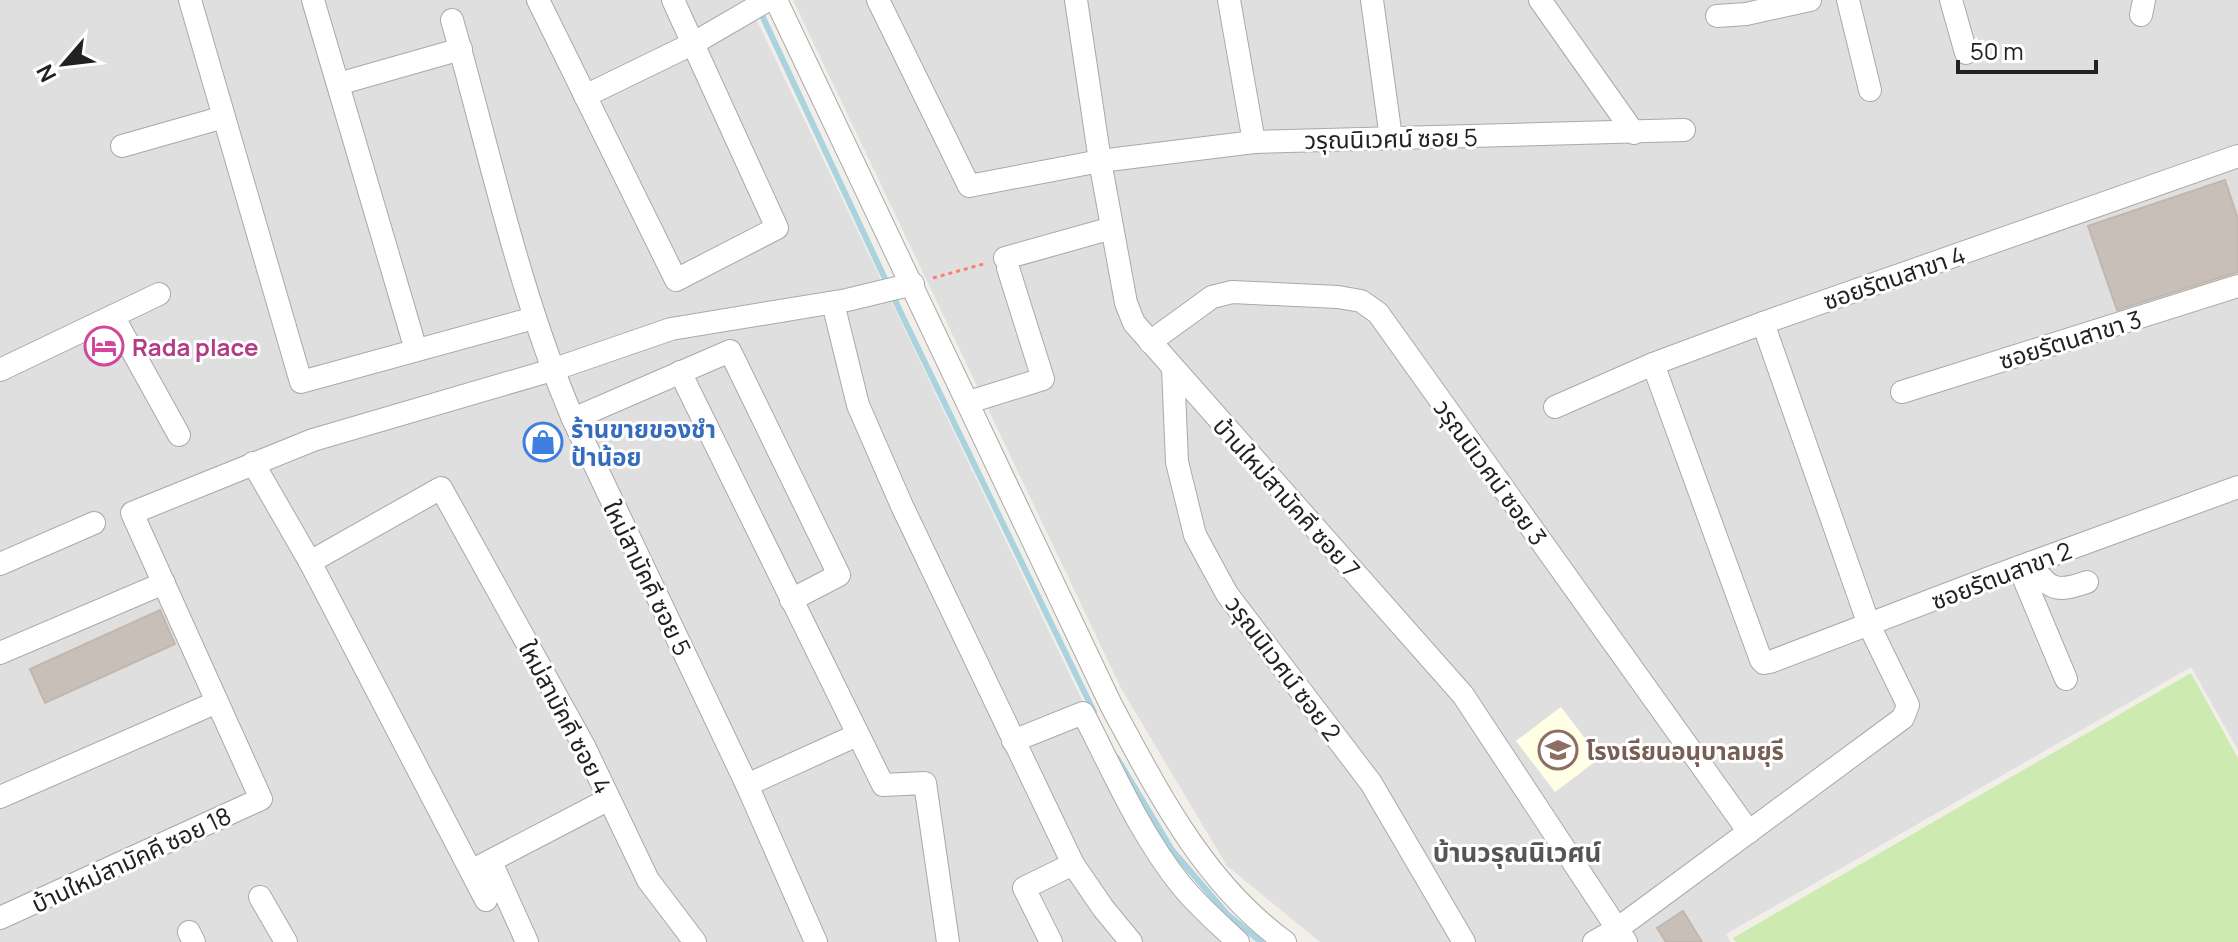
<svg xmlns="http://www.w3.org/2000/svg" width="2238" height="942" font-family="Manrope,'Noto Sans Thai',sans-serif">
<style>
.residential{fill:#e0dfdf}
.education{fill:#ffffe5}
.grass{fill:#cdebb0}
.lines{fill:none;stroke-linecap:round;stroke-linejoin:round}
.stream{stroke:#aad3df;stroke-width:6}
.building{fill:#c7bfb8;stroke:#c4b6ab;stroke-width:2}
.minor-casing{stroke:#a9a9a9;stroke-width:24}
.path{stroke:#fa8072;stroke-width:3;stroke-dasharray:4 4;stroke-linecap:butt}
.minor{stroke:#fff;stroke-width:22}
.labels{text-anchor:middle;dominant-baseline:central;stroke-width:6;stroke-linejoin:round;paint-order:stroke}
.street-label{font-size:24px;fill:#222;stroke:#fff}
.hotel-label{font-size:24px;font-weight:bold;fill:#b23c85;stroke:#fff;text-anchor:start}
.shop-label{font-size:24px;font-weight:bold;fill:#366cbe;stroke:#fff;text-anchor:start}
.education-label{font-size:24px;font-weight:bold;fill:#785e54;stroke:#fff;text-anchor:start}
.neighbourhood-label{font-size:26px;font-weight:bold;fill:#555;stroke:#fff}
</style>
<rect width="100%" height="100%" fill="#f2efe9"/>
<g class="residential">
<path d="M0,0H747L1091,719L1161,846L1228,926L1251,942H0Z"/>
<path d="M793,0H2238V750L2191,667L1726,934L1730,942H1320L1227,866L1121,688Z"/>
</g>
<path class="education" d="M1561,707L1600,758L1555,792L1516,741Z"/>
<path class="grass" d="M2191,673L2238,758V942H1736L1733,938Z"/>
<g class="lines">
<g class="stream">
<path d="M760,11L901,313L1094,712"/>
<path d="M1117,758L1172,850L1227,914L1261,942"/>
</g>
</g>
<g class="building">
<path d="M2225,180L2238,219V272L2117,310L2088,226Z"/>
<path d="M160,610L175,644L45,703L30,669Z"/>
<path d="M1683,911L1702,942H1666L1657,928Z"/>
</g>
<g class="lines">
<defs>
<g id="minor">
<path d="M190,0L301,382L534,318"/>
<path d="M313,0L416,350"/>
<path d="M538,0L676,280L777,228L673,0"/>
<path d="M776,0L1111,705C1158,792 1203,882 1285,942"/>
<path d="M878,0L969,186L1100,161L1254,142L1684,130"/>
<path d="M1076,0L1100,161L1126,303L1134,323L1463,695L1626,942"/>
<path d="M1229,0L1254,142"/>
<path d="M1372,0L1391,138"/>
<path d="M1540,0L1634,133"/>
<path d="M1848,0L1870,90"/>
<path d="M1951,0L1966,53"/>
<path d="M2141,15L2144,0"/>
<path d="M1717,16L1746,14L1810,0"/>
<path d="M452,20C490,153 518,291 573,419L747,785L816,942"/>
<path d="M338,84L461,49"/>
<path d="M585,96L694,43L768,0"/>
<path d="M122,146L224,117"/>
<path d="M1005,258L1112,228"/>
<path d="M833,303L858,405L902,506L1073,864L1103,908L1131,942"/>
<path d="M113,316L179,435"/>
<path d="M1150,342L1212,297L1232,292L1338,297L1361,301L1378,313L1749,832"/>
<path d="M1653,364L1761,660L1764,663L1770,662L1992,577L2238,487"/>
<path d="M1173,368L1177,462L1195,535L1227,594L1371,783L1464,942"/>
<path d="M0,370L159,294"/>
<path d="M680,372L883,785L925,783L948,942"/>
<path d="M1902,392L2238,286"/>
<path d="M969,402L1043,379L1008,268"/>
<path d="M1555,407L1653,364L1763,323L2238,156"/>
<path d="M573,419L730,351L839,575L791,600"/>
<path d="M253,463L310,562L486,900"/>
<path d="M310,562L441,488L584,746L648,880L695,942"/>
<path d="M2030,563C2049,590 2056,593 2087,582"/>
<path d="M0,564L94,523"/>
<path d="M2019,567L2066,679"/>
<path d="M0,653L164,583"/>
<path d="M1013,741L1083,713C1113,771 1140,834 1181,885C1198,906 1219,924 1238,942"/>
<path d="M747,785L857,735"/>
<path d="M0,797L217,702"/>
<path d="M471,871L609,799"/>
<path d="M495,871L527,942"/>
<path d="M260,897L286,942"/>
<path d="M0,918L261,799L132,513L313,440L552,370L671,329L847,300L913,284"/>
<path d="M189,932L194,942"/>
<path d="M1051,942L1024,888L1073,864"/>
<path d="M1594,942L1617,929L1903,718L1908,705L1869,625L1763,323"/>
</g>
</defs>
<use href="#minor" class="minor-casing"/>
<path class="path" d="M933,278L987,263"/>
<use href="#minor" class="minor"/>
</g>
<defs>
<symbol id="hotel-ring" viewBox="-11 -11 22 22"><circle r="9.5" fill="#fff" stroke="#d1479c" stroke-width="1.5"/><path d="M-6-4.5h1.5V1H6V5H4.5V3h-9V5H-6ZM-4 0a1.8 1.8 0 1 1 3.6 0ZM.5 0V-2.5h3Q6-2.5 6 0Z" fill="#d1479c"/></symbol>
<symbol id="shop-ring" viewBox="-11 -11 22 22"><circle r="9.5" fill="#fff" stroke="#3f7fe0" stroke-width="1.5"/><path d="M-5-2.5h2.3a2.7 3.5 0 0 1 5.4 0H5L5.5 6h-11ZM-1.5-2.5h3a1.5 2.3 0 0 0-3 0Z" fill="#3f7fe0"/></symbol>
<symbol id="school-ring" viewBox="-11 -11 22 22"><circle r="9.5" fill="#fff" stroke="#8d6e63" stroke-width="1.5"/><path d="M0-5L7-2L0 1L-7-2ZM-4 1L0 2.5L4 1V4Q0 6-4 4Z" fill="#8d6e63"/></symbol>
</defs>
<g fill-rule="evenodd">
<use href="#hotel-ring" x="82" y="324" width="44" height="44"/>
<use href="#shop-ring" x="521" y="420" width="44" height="44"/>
<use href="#school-ring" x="1536" y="728" width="44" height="44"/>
</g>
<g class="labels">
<g class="street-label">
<text transform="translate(1391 138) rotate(-1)">วรุณนิเวศน์ ซอย 5</text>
<text transform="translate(1894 277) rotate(-19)">ซอยรัตนสาขา 4</text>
<text transform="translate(2070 339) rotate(-17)">ซอยรัตนสาขา 3</text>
<text transform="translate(1491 472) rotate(54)">วรุณนิเวศน์ ซอย 3</text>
<text transform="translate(1287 497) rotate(48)">บ้านใหม่สามัคคี ซอย 7</text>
<text transform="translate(2001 575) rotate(-21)">ซอยรัตนสาขา 2</text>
<text transform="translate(648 578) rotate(64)">ใหม่สามัคคี ซอย 5</text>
<text transform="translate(1284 668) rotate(53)">วรุณนิเวศน์ ซอย 2</text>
<text transform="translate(566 717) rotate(62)">ใหม่สามัคคี ซอย 4</text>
<text transform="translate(131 859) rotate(-25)">บ้านใหม่สามัคคี ซอย 18</text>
</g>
<g class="hotel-label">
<text x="132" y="346">Rada place</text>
</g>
<g class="shop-label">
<text x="571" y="428">ร้านขายของชำ<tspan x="571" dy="28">ป้าน้อย</tspan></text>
</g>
<g class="education-label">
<text x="1586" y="750">โรงเรียนอนุบาลมยุรี</text>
</g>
<g class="neighbourhood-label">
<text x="1517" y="852">บ้านวรุณนิเวศน์</text>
</g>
</g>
<g transform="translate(64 64) rotate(242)" stroke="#ffffff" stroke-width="6" paint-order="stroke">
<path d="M0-6L14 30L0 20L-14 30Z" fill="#222222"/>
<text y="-12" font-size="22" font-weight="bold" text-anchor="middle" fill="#222222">N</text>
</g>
<path d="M1958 60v12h138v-12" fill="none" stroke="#222222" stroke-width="4"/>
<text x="1970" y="60" font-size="24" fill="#222222" stroke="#ffffff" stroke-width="6" paint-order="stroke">50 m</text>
</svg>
